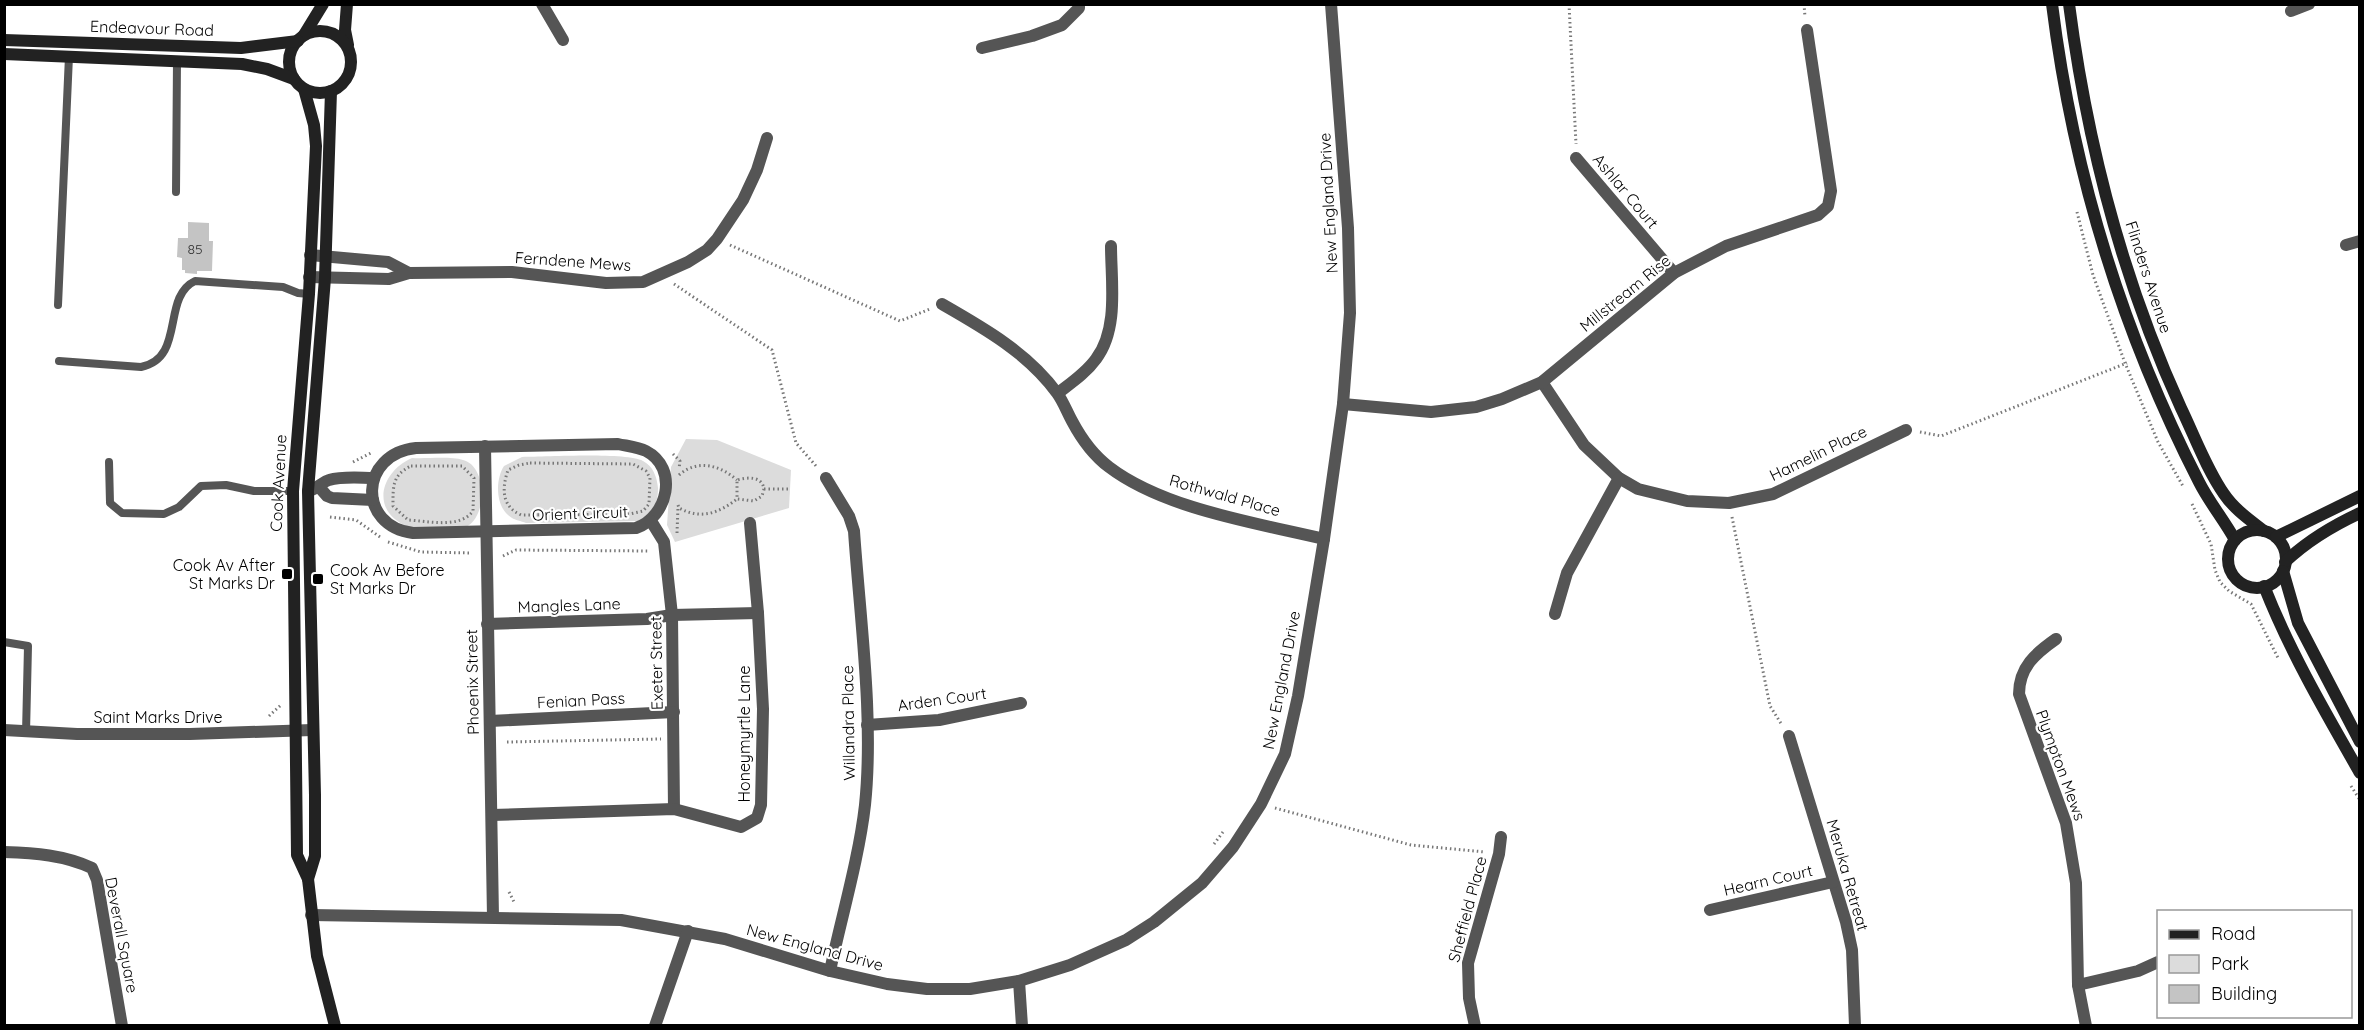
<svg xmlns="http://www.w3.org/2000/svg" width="2364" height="1030" font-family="Quicksand,sans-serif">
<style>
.green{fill:#dcdcdc}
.building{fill:#c4c4c4}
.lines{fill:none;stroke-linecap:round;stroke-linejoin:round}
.path{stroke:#777;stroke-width:3;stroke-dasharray:1.5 3;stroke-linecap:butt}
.lane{stroke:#555;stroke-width:8}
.street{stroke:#555;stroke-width:12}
.secondary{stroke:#222;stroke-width:12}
.poi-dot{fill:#000;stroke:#fff;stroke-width:2}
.labels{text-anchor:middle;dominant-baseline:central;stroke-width:4.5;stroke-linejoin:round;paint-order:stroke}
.number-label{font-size:14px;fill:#313131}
.street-label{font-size:16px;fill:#000;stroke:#fff}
.poi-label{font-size:16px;fill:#000;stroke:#fff;text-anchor:end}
</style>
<rect width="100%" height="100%" fill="#fff"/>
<g class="green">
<path d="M686,439L717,440L791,470L789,508L675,542L667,525L671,467Z"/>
<path d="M522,457C546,457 625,452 643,461C653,466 657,477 658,488C658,506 652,512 638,521L526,523C521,521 515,520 512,518C495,508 495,480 504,466Z"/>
<path d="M412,458C426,459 450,456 463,460C488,466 488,521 463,528C451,531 415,531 404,525C370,508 382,471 412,458Z"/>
</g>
<path class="building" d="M188,222L209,223V241H213L212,271H197V274L185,273V270H182V258L177,257L178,238H188Z"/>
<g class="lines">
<g class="path">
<path d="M1569,4L1576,144"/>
<path d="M1804,4L1805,17"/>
<path d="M2077,212L2093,275L2125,363L2158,442L2184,488"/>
<path d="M730,245L900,321L930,309"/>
<path d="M674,284L772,350L796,443L816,466"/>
<path d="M1920,432L1941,436L2127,363"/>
<path d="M673,454L680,461L679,469"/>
<path d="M353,462L371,453"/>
<path d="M530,463L633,464L646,471L650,478L649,504L643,511L630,514L521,515C501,506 502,488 508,470L519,465Z"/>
<path d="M411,466H462L474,478L473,511C460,529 428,521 408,520L393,506C393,487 392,475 411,466Z"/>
<path d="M679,475C697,459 720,465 737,480"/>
<path d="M764,489L762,496L754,501L737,499V480C748,477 762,476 764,489H790"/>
<path d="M2192,504L2211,544L2215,570L2220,582L2229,591L2251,604L2278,658"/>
<path d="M678,505L679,508C701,520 719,513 737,499"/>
<path d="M330,517L356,520L380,537"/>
<path d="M1732,517L1770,706L1782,725"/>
<path d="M677,533L678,507"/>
<path d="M388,542L421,552L472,553"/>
<path d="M503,556L516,550L650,551"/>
<path d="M269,716L281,705"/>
<path d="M507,742L661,739"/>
<path d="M2351,786L2360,800"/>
<path d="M1275,808L1411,845L1485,852"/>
<path d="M1214,844L1223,832"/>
<path d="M509,892L515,904"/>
</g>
<g class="lane">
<path d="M176,192L177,61"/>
<path d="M58,305L69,56"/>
<path d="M59,361L141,367C186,358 161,297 195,281L283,287L298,293L309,294"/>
<path d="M109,462L110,503L122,513L164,514L179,507L201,486L226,485L254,491H293"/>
<path d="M4,642L28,646L26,733"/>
</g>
<g class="street">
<path d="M542,4L563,40"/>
<path d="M2291,11L2309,4"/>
<path d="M982,48L1032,36L1062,25L1079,8V4"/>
<path d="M1576,158L1674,273"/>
<path d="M2346,245L2360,241"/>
<path d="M310,255L388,262L409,273"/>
<path d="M309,277L389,279L409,273L512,272L606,283L643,282L688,262L707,250L717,239L743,200L757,170L767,138"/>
<path d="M942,304C984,328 1028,353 1057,393C1063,401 1067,412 1072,421C1081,438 1093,455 1109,467C1164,509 1257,523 1324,539"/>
<path d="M1542,382L1584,445L1619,478L1638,489L1687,501L1729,503L1773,494L1906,430"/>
<path d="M1058,393C1071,383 1086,373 1096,359C1119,329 1111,281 1111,246"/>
<path d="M1343,404L1431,412L1476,407L1502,399L1542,382L1674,273L1726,246L1818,215L1828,206L1831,191L1807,30"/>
<path d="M618,444C627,446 638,447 646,451C679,468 668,517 636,528L413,533C357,526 359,454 416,448Z"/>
<path d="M485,446L493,917"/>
<path d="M826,478L849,516L854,531C860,619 874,718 865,805C859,858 841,919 830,971"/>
<path d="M320,488L327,496L332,498L373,500"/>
<path d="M308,491C320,488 321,482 329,480C343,476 360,478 374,478"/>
<path d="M651,521L664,542L672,615L674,809"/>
<path d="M1555,614L1567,573L1619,478"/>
<path d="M487,624L647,619L672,615L758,613"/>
<path d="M2056,639C2036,653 2019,667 2019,694L2066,823L2076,883L2078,985L2086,1026"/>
<path d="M490,721L674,712"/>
<path d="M867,725L939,720L1021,703"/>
<path d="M4,730L77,734H190L312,730"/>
<path d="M1789,736L1846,922L1852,950L1855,1026"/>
<path d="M492,815L674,809L741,827L757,818L761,805L763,709L758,613L750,523"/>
<path d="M4,852C35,853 64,855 92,868L97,880L122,1026"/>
<path d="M1710,910L1833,882"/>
<path d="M311,915L621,920L725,939L830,971L887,984L927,989H970L1019,981L1070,965L1126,940L1154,922L1202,883L1233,847L1261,804L1285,754L1298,696L1324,539L1343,404L1350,313L1348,228L1331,4"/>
<path d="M1019,981L1022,1026"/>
<path d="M2078,985L2138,971L2158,962"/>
<path d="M655,1026L688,931"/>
<path d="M1475,1026L1469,998L1468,963L1499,854L1501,837"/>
</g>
<g class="secondary">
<path d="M347,4L345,30L348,45"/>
<path d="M2052,4C2073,172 2122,332 2199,482C2209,502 2224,520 2235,540"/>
<path d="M2069,4C2087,143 2123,281 2181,408C2195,437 2206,468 2224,494C2234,509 2250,520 2264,531"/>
<circle cx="320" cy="62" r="31"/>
<path d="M304,35L323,4"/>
<path d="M4,40L241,48L298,41"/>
<path d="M4,54L242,64L267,69L294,79"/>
<path d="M304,89L314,125L316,146L309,294L293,491L297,855L308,879L317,956L335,1026"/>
<circle cx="2257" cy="559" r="29"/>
<path d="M2276,537L2360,496"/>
<path d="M2285,562C2307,541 2332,526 2360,513"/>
<path d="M2283,571L2298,623L2360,742"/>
<path d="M2264,586C2290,652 2325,712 2360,773"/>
<path d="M308,879L315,856V795L308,491L325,278L331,91"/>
</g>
</g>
<g class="poi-dot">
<rect x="281" y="568" width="12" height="12" rx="3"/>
<rect x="312" y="573" width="12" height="12" rx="3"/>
</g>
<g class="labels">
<g class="number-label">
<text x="195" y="249">85</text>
</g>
<g class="street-label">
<text transform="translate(152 28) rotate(2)">Endeavour Road</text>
<text transform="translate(1626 191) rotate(50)">Ashlar Court</text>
<text transform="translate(1328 203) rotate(-93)">New England Drive</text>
<text transform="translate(573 261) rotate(4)">Ferndene Mews</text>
<text transform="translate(2149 277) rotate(72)">Flinders Avenue</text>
<text transform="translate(1625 293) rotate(-39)">Millstream Rise</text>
<text transform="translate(1818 453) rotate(-26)">Hamelin Place</text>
<text transform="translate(278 483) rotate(-87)">Cook Avenue</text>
<text transform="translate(1225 495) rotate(16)">Rothwald Place</text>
<text transform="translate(580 513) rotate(-2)">Orient Circuit</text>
<text transform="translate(569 605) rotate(-2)">Mangles Lane</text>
<text transform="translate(656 663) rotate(-91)">Exeter Street</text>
<text transform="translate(1281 680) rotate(-79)">New England Drive</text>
<text transform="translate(472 682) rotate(-91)">Phoenix Street</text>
<text transform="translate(942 699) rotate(-8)">Arden Court</text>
<text transform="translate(581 700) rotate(-3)">Fenian Pass</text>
<text x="158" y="717">Saint Marks Drive</text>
<text transform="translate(848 723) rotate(-91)">Willandra Place</text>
<text transform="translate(744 734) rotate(-90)">Honeymyrtle Lane</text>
<text transform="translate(2061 765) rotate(70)">Plympton Mews</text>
<text transform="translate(1848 875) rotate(74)">Meruka Retreat</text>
<text transform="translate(1768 880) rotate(-13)">Hearn Court</text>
<text transform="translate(1467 909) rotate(-75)">Sheffield Place</text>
<text transform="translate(122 935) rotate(79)">Deverall Square</text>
<text transform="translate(815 947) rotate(15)">New England Drive</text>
</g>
<g class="poi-label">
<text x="275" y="565">Cook Av After<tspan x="275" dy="18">St Marks Dr</tspan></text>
<text x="330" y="570" text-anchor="start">Cook Av Before<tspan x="330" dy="18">St Marks Dr</tspan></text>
</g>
</g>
<rect width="2364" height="1030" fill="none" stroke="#000000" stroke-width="12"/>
<rect x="2157" y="910" width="195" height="108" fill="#ffffff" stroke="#999999" stroke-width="1.5"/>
<rect x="2169" y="930" width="30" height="9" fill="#222222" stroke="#999999" stroke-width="1.5"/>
<text x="2211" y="940" font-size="18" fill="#000000">Road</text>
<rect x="2169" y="955" width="30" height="18" fill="#dcdcdc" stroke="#999999" stroke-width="1.5"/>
<text x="2211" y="970" font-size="18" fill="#000000">Park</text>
<rect x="2169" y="985" width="30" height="18" fill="#c4c4c4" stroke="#999999" stroke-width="1.5"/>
<text x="2211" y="1000" font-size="18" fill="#000000">Building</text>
</svg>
